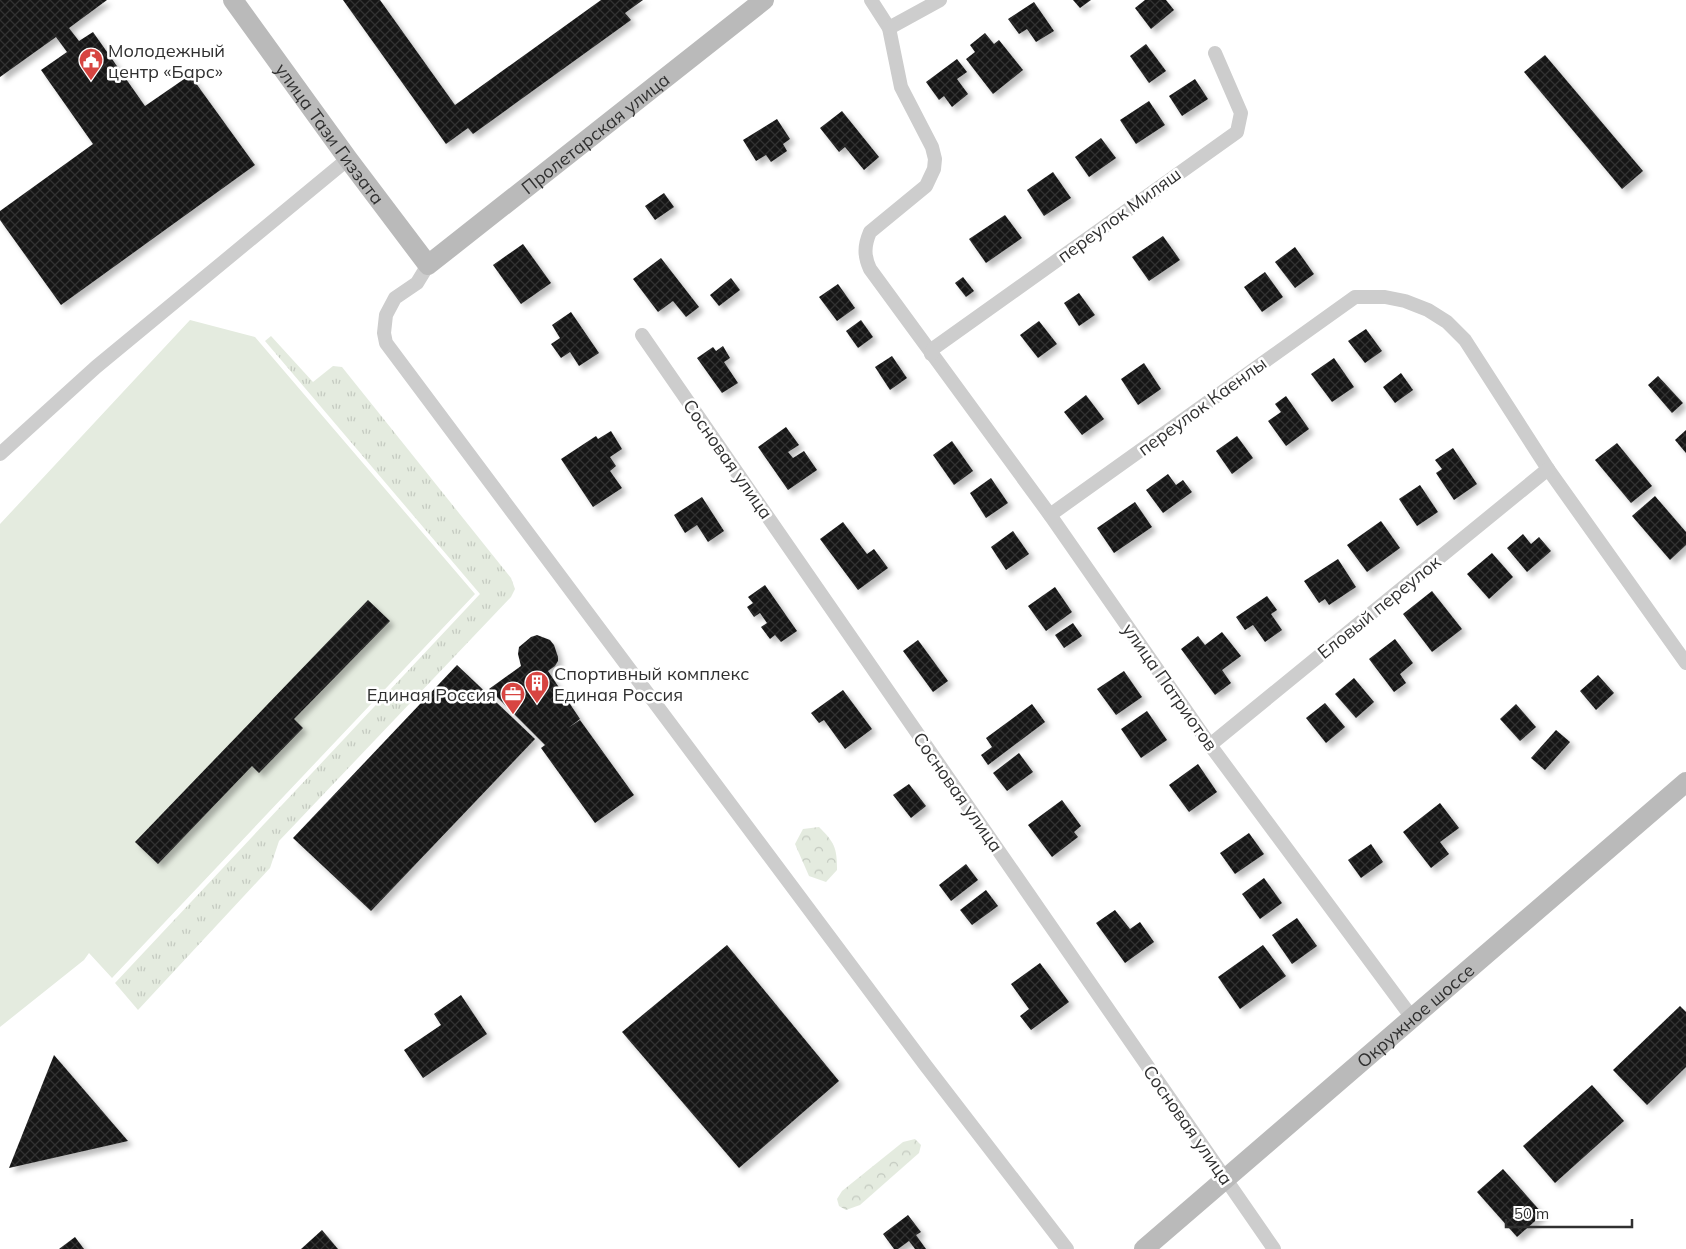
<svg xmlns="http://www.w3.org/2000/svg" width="1686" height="1249" font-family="Mulish,sans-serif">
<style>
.grass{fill:url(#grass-tufts)}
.forest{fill:url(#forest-crowns)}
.pitch{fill:#e4ebdf}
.building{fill:url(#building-cross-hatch);filter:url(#shadow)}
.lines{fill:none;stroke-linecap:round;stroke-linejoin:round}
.street{stroke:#cdcdcd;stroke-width:14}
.secondary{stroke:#bababa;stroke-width:20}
.labels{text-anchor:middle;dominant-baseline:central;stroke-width:5;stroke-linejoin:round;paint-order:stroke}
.poi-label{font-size:18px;fill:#303030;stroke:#fff;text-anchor:start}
.street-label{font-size:18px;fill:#303030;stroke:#fff}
</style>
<defs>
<pattern id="grass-tufts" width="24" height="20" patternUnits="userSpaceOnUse" patternTransform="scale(1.25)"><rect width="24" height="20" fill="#e4ebdf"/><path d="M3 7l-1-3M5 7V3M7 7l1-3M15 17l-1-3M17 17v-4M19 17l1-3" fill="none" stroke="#c4cac0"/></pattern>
<pattern id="forest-crowns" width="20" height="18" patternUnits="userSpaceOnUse" patternTransform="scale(1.25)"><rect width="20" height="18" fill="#e4ebdf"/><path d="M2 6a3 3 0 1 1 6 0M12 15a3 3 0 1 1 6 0" fill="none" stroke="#c4cac0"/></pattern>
<pattern id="building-cross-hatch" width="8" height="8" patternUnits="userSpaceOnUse" patternTransform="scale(1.25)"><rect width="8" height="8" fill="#171717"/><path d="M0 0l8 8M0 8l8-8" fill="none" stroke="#303030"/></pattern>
<filter id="shadow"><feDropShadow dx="4.5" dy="4.5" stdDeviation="2.5" flood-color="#0004"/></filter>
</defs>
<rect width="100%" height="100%" fill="#fff"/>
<path class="grass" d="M271,336L313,382L333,366L342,367L511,578L515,589L511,597L279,841L270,868L138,1010L115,983L480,594L265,341Z"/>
<g class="forest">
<path d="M819,827C834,842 837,847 837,870L826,882L809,876L795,844L803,829Z"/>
<path d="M915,1139L921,1145L919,1153L860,1205L846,1210L839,1206L837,1199L842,1191L903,1142Z"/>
</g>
<path class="pitch" d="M190,320L255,337L475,594L112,978L89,953L84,960L0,1027V524Z"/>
<g class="building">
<path d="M0,0H107L69,28L79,41L93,32L145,106L190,75L255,165L61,305L0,220V211L93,144L41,70L67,52L56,37L0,77Z"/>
<path d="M343,0H380L455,105L601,0H643L625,13L631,20L473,134L468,128L446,144Z"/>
<path d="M1073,0H1091L1080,8Z"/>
<path d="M1145,0H1166L1174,10L1151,29L1135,8Z"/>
<path d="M1034,2L1054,31L1036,42L1027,29L1019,34L1008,19Z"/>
<path d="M985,33L994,44L999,40L1023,70L993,94L966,59L975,52L970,45Z"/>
<path d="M1146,44L1166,71L1149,83L1130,56Z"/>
<path d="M1545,55L1643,171L1622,189L1524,72Z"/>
<path d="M957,59L967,72L957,79L968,94L952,107L944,96L939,100L926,82Z"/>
<path d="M1195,79L1208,99L1182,116L1169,96Z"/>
<path d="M1149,101L1165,125L1136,144L1120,120Z"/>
<path d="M842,111L879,157L864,170L845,147L839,152L820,128Z"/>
<path d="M777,119L790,139L783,144L787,151L771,162L766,155L756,161L743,140Z"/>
<path d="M1101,138L1116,158L1089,177L1075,157Z"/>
<path d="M1053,172L1071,198L1044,216L1027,190Z"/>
<path d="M664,193L674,207L655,220L645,206Z"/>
<path d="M1005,215L1022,238L986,263L969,239Z"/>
<path d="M1163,236L1180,260L1149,281L1132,257Z"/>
<path d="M523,244L551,283L521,304L493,265Z"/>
<path d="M1295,247L1314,274L1295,288L1275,262Z"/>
<path d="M661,258L699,307L686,317L673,301L658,312L633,279Z"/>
<path d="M1265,272L1283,297L1262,312L1244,287Z"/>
<path d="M963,277L974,291L966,297L955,283Z"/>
<path d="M731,278L740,290L719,306L710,295Z"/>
<path d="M838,284L855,308L837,321L819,297Z"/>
<path d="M1079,293L1095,315L1079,326L1064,303Z"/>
<path d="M571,312L599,353L579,366L570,352L561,358L551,344L560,338L552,325Z"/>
<path d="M861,320L873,337L858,348L846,331Z"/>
<path d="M1039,321L1057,344L1038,358L1020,335Z"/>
<path d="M1366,329L1382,351L1365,363L1348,341Z"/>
<path d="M723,346L730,358L724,362L738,383L722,393L697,358L713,347L716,351Z"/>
<path d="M892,356L907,378L890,390L875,367Z"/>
<path d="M1334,358L1354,387L1332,402L1311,374Z"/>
<path d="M1144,363L1161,389L1138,405L1121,379Z"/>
<path d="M1401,373L1413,390L1395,403L1383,387Z"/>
<path d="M1658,376L1683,403L1672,413L1648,385Z"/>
<path d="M1086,395L1104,419L1082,435L1064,412Z"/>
<path d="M1286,396L1309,429L1286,446L1268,421L1281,412L1275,404Z"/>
<path d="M786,427L799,445L788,452L793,458L804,451L817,470L788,490L758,447Z"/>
<path d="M1686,430V453L1675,440Z"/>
<path d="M611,431L622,449L610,457L616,466L610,471L622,488L593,507L561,459L596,436L598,439Z"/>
<path d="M1237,436L1253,458L1232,474L1216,451Z"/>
<path d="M952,441L973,471L954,485L933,455Z"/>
<path d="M1617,443L1652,486L1631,503L1595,460Z"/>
<path d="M1453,448L1477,484L1454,500L1436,473L1442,469L1435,460Z"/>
<path d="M1168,474L1176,485L1183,480L1192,492L1163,513L1146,490Z"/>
<path d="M991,478L1008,503L986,518L970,493Z"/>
<path d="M1420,485L1438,512L1417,526L1399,499Z"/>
<path d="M1655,496L1686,532V545L1670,560L1632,516Z"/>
<path d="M702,497L724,531L708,542L697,525L685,533L674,515Z"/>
<path d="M1135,502L1152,527L1114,553L1097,528Z"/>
<path d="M1381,521L1400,548L1367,572L1347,545Z"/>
<path d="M843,522L867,554L874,549L888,568L858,590L820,539Z"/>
<path d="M1013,531L1029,554L1006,570L991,547Z"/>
<path d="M1523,534L1531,544L1539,537L1551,551L1527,572L1507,548Z"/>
<path d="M1492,553L1513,577L1489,599L1467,574Z"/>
<path d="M1338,559L1356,587L1329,605L1325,599L1319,603L1304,581Z"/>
<path d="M765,585L797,631L781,642L775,635L770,639L761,627L767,623L760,613L754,617L747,607L753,603L748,597Z"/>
<path d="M1055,587L1072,612L1046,631L1028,606Z"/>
<path d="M1432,591L1462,629L1432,652L1403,614Z"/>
<path d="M1267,596L1277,610L1271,614L1282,630L1265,642L1253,625L1245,630L1236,617Z"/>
<path d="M368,600L390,621L294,719L303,728L259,773L252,766L158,864L135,842Z"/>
<path d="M1073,623L1082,636L1064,648L1055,635Z"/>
<path d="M1222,632L1241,656L1222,670L1231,683L1215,695L1181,649L1198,636L1205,645Z"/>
<path d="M537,635L550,640L554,645L558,657V661L555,666L548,671L580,719L568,728L580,720L634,795L595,823L541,748L545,745L489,689L521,666L518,654L519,647L531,637Z"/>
<path d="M1395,639L1413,663L1400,674L1406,683L1394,692L1369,659Z"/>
<path d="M918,640L948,681L933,692L903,651Z"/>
<path d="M457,665L535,739L371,911L293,838Z"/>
<path d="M1124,671L1142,697L1116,715L1097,689Z"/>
<path d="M1598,675L1614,693L1596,710L1580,691Z"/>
<path d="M1354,678L1374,702L1356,718L1335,694Z"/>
<path d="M843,690L872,729L845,749L824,720L819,723L811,713Z"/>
<path d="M1325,703L1345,727L1326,743L1306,718Z"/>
<path d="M1032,704L1045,722L988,765L981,755L992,747L986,738Z"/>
<path d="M1516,704L1536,727L1520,741L1500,719Z"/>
<path d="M1147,711L1167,740L1141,758L1121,729Z"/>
<path d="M1556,730L1570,742L1545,770L1531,758Z"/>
<path d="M1019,753L1033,772L1007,791L993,773Z"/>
<path d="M1198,764L1217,792L1189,812L1169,785Z"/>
<path d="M909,784L926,806L911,818L893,795Z"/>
<path d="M1062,800L1081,826L1074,832L1078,837L1052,857L1028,825Z"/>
<path d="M1440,803L1459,828L1440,842L1449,854L1431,868L1403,832Z"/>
<path d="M1249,833L1264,854L1235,874L1220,853Z"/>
<path d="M1371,844L1383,862L1361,878L1348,860Z"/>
<path d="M966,864L978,880L951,901L939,885Z"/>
<path d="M1264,878L1282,903L1260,919L1242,894Z"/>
<path d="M986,890L998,906L972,925L960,910Z"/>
<path d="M1115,910L1130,929L1140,922L1154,942L1125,963L1096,923Z"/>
<path d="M1297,918L1317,946L1292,964L1272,935Z"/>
<path d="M727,945L839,1081L739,1168L622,1032Z"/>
<path d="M1263,945L1286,976L1240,1009L1218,977Z"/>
<path d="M1040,963L1069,1002L1031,1030L1020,1016L1029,1009L1011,984Z"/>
<path d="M461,995L487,1034L423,1078L404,1050L441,1025L434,1014Z"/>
<path d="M1680,1006L1686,1012V1067L1647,1105L1613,1070Z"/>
<path d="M54,1055L128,1141L9,1168Z"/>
<path d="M1592,1085L1624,1121L1555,1183L1523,1146Z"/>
<path d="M1503,1169L1543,1214L1517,1237L1477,1192Z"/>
<path d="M908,1215L921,1232L916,1235L926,1249H915L909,1241L898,1249H894L883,1234Z"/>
<path d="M322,1230L338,1249H301Z"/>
<path d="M75,1237L84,1249H59Z"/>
</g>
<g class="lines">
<g class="street">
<path d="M871,0L889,28L901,87L932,147L935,159L934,169L926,186L870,232C864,246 864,256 870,269L1050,515L1210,745L1413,1019"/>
<path d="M889,28L940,0"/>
<path d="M428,265L417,283L395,298L386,315L384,333L386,343L926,1066L1067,1249"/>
<path d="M642,335L1274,1249"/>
<path d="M931,354L934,348L1237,132L1241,113L1215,53"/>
<path d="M0,454L96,367L348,159"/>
<path d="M1050,515L1355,297H1385L1405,301L1428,310L1447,322L1465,340L1548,469L1686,663"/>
<path d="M1210,745L1548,469"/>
</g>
<g class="secondary">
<path id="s1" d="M233,0L348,159L428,265L764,0"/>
<path id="s2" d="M1144,1249L1686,782"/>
</g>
</g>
<defs>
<symbol id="civic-pin" viewBox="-11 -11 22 30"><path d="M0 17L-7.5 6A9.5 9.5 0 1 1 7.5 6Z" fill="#d74541" stroke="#fff"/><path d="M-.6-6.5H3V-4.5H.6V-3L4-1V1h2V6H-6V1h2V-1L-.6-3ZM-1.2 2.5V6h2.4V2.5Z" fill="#fff"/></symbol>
<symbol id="building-pin" viewBox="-11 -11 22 30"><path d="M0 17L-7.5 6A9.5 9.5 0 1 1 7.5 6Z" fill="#d74541" stroke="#fff"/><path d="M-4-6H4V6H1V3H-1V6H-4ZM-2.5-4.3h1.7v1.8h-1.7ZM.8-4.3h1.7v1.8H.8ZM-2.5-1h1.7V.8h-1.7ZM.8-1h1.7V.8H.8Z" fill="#fff"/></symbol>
<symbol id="office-pin" viewBox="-11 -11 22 30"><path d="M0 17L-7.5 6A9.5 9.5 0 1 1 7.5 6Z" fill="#d74541" stroke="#fff"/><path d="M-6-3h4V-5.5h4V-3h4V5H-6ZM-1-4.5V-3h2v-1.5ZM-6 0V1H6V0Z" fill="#fff"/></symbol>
</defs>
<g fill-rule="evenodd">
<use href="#civic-pin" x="77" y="46" width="28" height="38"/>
<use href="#building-pin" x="523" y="669" width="28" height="38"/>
<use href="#office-pin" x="499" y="680" width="28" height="38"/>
</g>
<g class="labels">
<g class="poi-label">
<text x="108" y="50">Молодежный<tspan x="108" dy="21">центр «Барс»</tspan></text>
<text x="554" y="673">Спортивный комплекс<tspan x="554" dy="21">Единая Россия</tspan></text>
<text x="496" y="694" text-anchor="end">Единая Россия</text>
</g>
<g class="street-label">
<text stroke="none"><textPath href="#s1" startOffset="542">Пролетарская улица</textPath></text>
<text stroke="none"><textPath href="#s1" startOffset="165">улица Тази Гиззата</textPath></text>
<text transform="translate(1119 215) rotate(-36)">переулок Миляш</text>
<text transform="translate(1202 406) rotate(-36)">переулок Каенлы</text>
<text transform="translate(728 459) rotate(55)">Сосновая улица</text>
<text transform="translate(1379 607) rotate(-39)">Еловый переулок</text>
<text transform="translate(1170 687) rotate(55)">улица Патриотов</text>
<text transform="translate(958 792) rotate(55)">Сосновая улица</text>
<text stroke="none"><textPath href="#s2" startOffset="358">Окружное шоссе</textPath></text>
<text transform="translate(1188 1125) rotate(55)">Сосновая улица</text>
</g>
</g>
<path d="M1506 1219v8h126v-8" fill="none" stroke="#303030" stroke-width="2.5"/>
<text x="1514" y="1219" font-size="15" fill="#303030" stroke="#ffffff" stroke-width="4" paint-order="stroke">50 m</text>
</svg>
